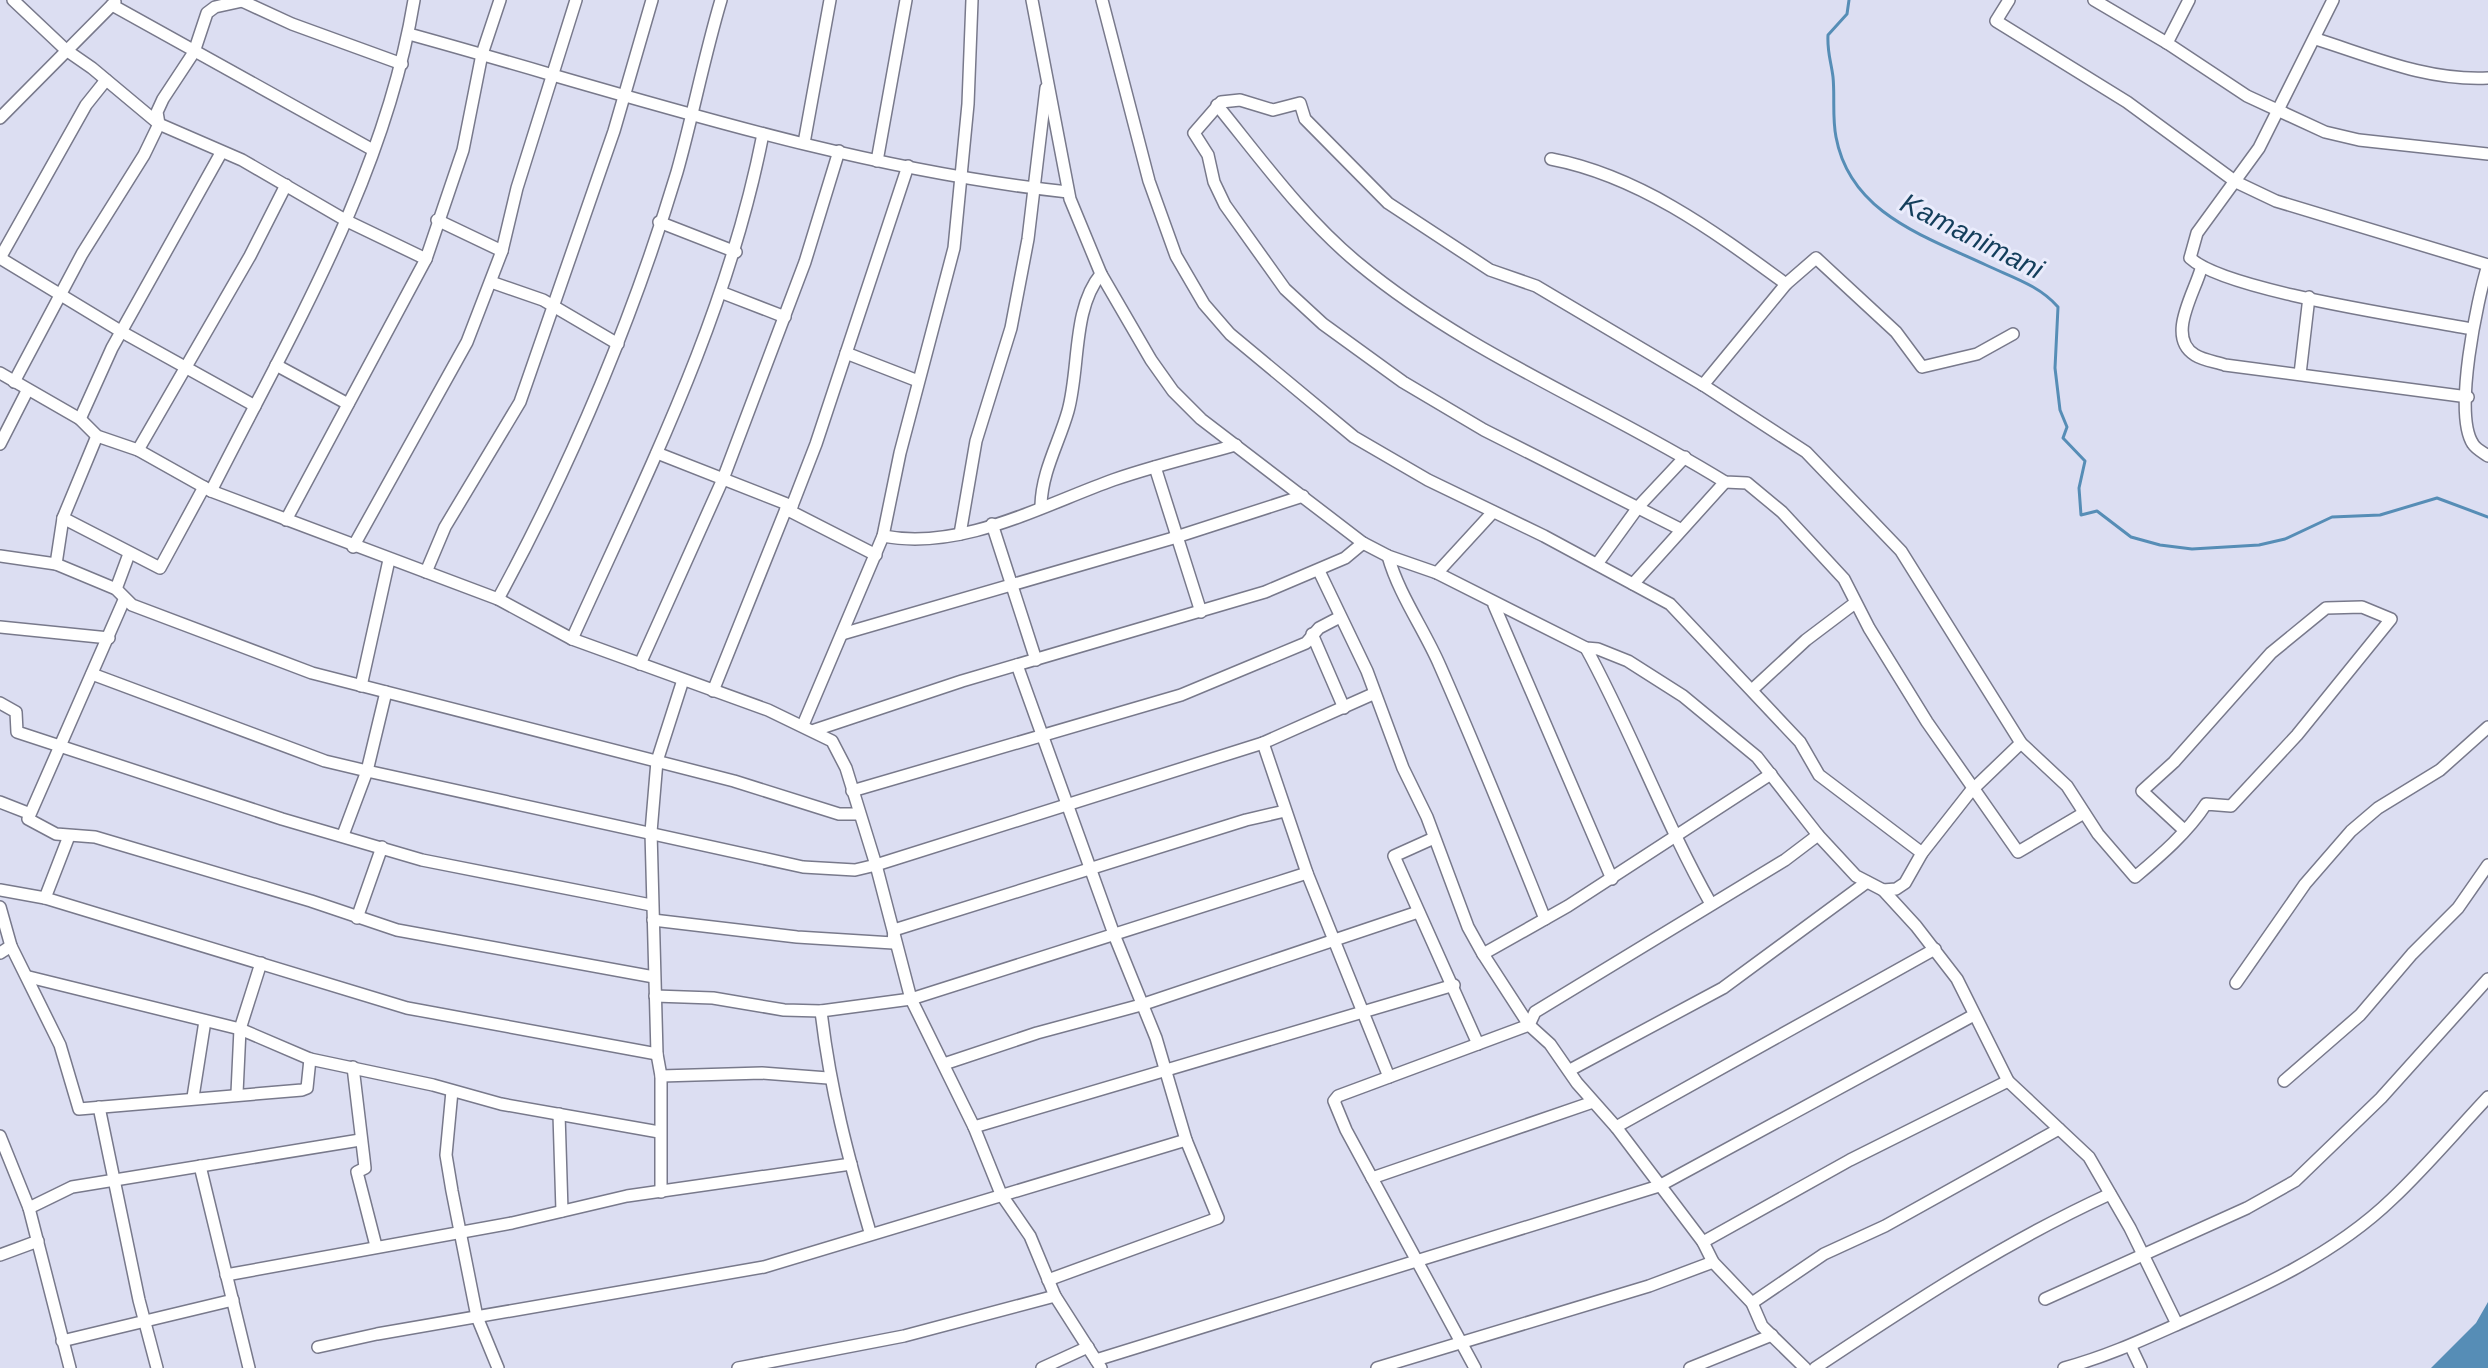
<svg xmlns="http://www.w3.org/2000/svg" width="2488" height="1368" font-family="Helvetica,sans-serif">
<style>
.water{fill:#568db6}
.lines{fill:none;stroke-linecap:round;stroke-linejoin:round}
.stream{stroke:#568db6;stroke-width:3}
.minor-casing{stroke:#78798b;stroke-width:14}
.minor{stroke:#fff;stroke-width:11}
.labels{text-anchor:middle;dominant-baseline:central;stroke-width:6;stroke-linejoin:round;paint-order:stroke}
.water-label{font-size:28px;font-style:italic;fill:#133e5b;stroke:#eaecfc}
</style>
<rect width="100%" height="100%" fill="#dcdef2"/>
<path class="water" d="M2488,1302V1368H2431L2476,1323Z"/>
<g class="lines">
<path class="stream" d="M1849,0L1847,14L1828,35C1827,52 1831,61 1833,77C1835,96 1832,117 1836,137C1850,213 1924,236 1986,265C2011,277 2039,285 2058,307L2055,368L2060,410L2067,427L2063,438L2085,461L2079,488L2081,515L2097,511L2131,537L2160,545L2192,549L2259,545L2285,539L2332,517L2380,515L2437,498L2488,517"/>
<defs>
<g id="minor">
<path d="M13,0L66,50L92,68L159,124L242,160L347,221L426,259"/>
<path d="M1032,0L1070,199L1101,274L1151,360L1173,391L1201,419L1363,543L1388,556L1437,573L1586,648L1598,649L1628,661L1683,696L1757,757L1818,835L1856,876L1883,890L1916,926L1957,979L2008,1081L2089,1157L2130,1228L2177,1324"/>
<path d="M1102,0L1149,181L1176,256L1204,304L1230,334L1354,437L1428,480L1544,536L1670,604L1800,742L1819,775L1922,853"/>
<path d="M2009,0L1996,21L2127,102L2236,182L2276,201L2488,265"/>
<path d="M2094,0L2167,43L2247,96L2325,132L2359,140L2488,154"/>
<path d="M2333,0L2259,148L2197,233L2190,258C2225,291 2415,318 2472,329"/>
<path d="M242,1L292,24L402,64"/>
<path d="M112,5L373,150"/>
<path d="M409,34C627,94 842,168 1068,192"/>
<path d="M2316,39C2373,57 2427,81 2488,78"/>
<path d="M2167,43L2189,0"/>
<path d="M1217,105C1261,159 1304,219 1359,264C1469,355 1605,407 1725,482L1747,483L1782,512L1844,579L1869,628L1927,722L2018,852L2084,813"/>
<path d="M0,118L115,2"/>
<path d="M804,143L830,0"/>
<path d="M1551,159C1640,176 1715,232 1786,284"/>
<path d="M877,161L906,0"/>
<path d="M437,220L502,251"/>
<path d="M659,222L736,252"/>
<path d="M0,258L122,332L255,406"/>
<path d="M0,258L86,105L106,80"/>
<path d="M2488,265C2477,300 2453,414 2473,444C2476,449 2484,453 2488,456"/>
<path d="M2201,269C2194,294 2166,337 2195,355C2203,360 2216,362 2225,365L2468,397"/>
<path d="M491,282L543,300L618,344"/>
<path d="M723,293L785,317"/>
<path d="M846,353L918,381"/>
<path d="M276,365L348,404"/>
<path d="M0,373L80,419L97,436L138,450L211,491L498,599L572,639L768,710L832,741L846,768L876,865L911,999L974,1127L1001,1194L1030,1236L1055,1296L1101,1368"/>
<path d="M2300,374L2309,297"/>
<path d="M14,382L82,254L144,155L159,124L157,112L163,99L194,52L207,13L215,7L247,0"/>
<path d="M1703,385L1786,284L1816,258L1896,332L1922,367L1977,354L2013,334"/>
<path d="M80,419L112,348L221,153"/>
<path d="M0,444L27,391"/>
<path d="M138,450L250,256L286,185"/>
<path d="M657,453L792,506"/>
<path d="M1155,467L1201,612"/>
<path d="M211,491C291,333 385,177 414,0"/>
<path d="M1041,505C1042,471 1059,443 1068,411C1080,368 1072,309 1101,274"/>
<path d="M786,509L876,555"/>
<path d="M63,518L160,568L204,487"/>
<path d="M286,520L426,259L463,150L482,54L500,0"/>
<path d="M992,524L1036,660"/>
<path d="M1680,529L1484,430L1403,382L1323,324L1285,289L1225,205L1214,182L1208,155L1194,133L1221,102L1240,100L1273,110L1300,103L1305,119L1388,203L1490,270L1536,286L1703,385L1806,452L1901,551L2021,743L2067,786L2098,834L2135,877C2160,856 2188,832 2206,804L2231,806L2297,735L2391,619L2362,607L2326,608L2271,653L2174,762L2142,791L2184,830"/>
<path d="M960,534L976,441L1011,328L1028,239L1046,88"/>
<path d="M883,536C961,551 1041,506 1113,480C1153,466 1195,456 1236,445"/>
<path d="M353,547L467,342L502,251L517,188L576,0"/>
<path d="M0,556L56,564L116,589L132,605L312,673L734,781L839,814H859"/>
<path d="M1388,556C1399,595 1424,629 1440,666C1477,750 1511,834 1545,919"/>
<path d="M56,564L63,518L97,436"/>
<path d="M1597,564L1639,506L1685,457"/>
<path d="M1319,571L1367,671L1403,768L1427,817L1468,927L1483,954L1529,1025L1550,1044L1577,1083L1616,1127L1703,1242L1713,1262L1752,1303L1762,1326L1805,1368"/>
<path d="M426,572L445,527L520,402L614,131L652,0"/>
<path d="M1437,573L1493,512"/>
<path d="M1633,584L1725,482"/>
<path d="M116,589L129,554"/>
<path d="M498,599C572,463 632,321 677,172C693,115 704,57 721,0"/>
<path d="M124,600L28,819L56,834L95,837L311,901L397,930L654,977"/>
<path d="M1494,605L1612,879"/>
<path d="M0,627L109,638"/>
<path d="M842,634L1170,539L1303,496"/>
<path d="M1312,634L1344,708"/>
<path d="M572,639C648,471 727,317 763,134"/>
<path d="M1586,648C1632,732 1664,821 1711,904"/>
<path d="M640,664L723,479L805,262L839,151"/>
<path d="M1017,665L1115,937L1156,1038L1186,1140L1218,1218L1048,1280"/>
<path d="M92,674L325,761L367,771L803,867L855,870L876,865L1263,743L1373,694"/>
<path d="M361,686L389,560"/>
<path d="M1753,689L1806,640L1855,603"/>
<path d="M713,691L786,509L792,506L816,444L908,166"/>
<path d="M0,703L16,712L17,732L282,819L422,860L651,905"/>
<path d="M803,725L883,536L900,453L954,248L968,104L972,0"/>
<path d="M815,730L962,681L1265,592L1345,558L1363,543"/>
<path d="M1263,743L1307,873L1389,1077"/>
<path d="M852,791L1181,695L1306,643L1319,628L1340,617"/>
<path d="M0,802L28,813"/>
<path d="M343,835L367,771L386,692"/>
<path d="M1434,838L1394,856L1478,1044"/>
<path d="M0,890L45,898L407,1008L657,1054"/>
<path d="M1883,890L1896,889L1905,883L1922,853L1970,792L2021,743"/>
<path d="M45,898L69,836"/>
<path d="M0,907L11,946L60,1045L79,1109L302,1090L307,1088L310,1059"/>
<path d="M357,918L382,847"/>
<path d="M653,920L797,937L893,943L894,930L1246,820L1285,811"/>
<path d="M0,953L11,946"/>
<path d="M1483,954L1568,906L1771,774"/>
<path d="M29,977L240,1029L310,1059L433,1085L501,1104L659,1132"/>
<path d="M2236,983L2305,884L2351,831L2378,808L2440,770L2488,727"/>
<path d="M655,996L713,998L784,1010L821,1011L911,999L1307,873"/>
<path d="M821,1011C830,1089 848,1157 870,1232"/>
<path d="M944,1064L1037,1033L1141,1005L1418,912"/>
<path d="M353,1067L364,1159L365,1168L357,1172L376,1246"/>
<path d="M1570,1070L1723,988L1867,882"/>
<path d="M661,1076L762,1073L828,1078"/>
<path d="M2284,1081L2360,1015L2412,954L2458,908L2488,865"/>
<path d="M452,1091L446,1155L452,1191L477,1317L498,1368"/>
<path d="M237,1093L240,1029L261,963"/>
<path d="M193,1097L205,1021"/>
<path d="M99,1107L139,1300L157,1368"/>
<path d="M559,1114L562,1211"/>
<path d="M974,1127L1454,985"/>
<path d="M1616,1127L1935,949"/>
<path d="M0,1136L29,1208L70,1368"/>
<path d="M200,1166L249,1368"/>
<path d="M1372,1178L1593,1102"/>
<path d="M661,1192V1076L657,1054L651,832L657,761L683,680"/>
<path d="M29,1208L72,1187L360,1140"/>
<path d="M1703,1242L1850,1160L2008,1081"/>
<path d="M0,1255L38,1241"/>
<path d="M226,1275L512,1223L627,1196L851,1164"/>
<path d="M2045,1299L2247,1208L2295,1181L2381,1098L2488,979"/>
<path d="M1752,1303L1824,1254L1885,1226L2059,1129"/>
<path d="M62,1341L233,1300"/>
<path d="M318,1347L377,1334L764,1267L1186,1140"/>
<path d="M2131,1347L2141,1368"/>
<path d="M1096,1360L1659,1186L1974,1015"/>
<path d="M738,1368L904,1336L1055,1296"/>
<path d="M1042,1368L1088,1347"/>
<path d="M1377,1368L1649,1286L1713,1262"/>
<path d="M1475,1368L1346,1130L1334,1101L1338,1096L1529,1025L1535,1012L1785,860L1818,835"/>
<path d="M1690,1368L1772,1335"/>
<path d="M1815,1368C1911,1304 2005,1242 2110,1194"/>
<path d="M2064,1368C2105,1357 2140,1341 2178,1324C2253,1291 2332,1257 2392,1199C2426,1167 2456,1131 2488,1097"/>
</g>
</defs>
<use href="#minor" class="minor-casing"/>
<use href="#minor" class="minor"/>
</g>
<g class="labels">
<g class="water-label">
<text transform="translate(1972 236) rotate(27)">Kamanimani</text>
</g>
</g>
</svg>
